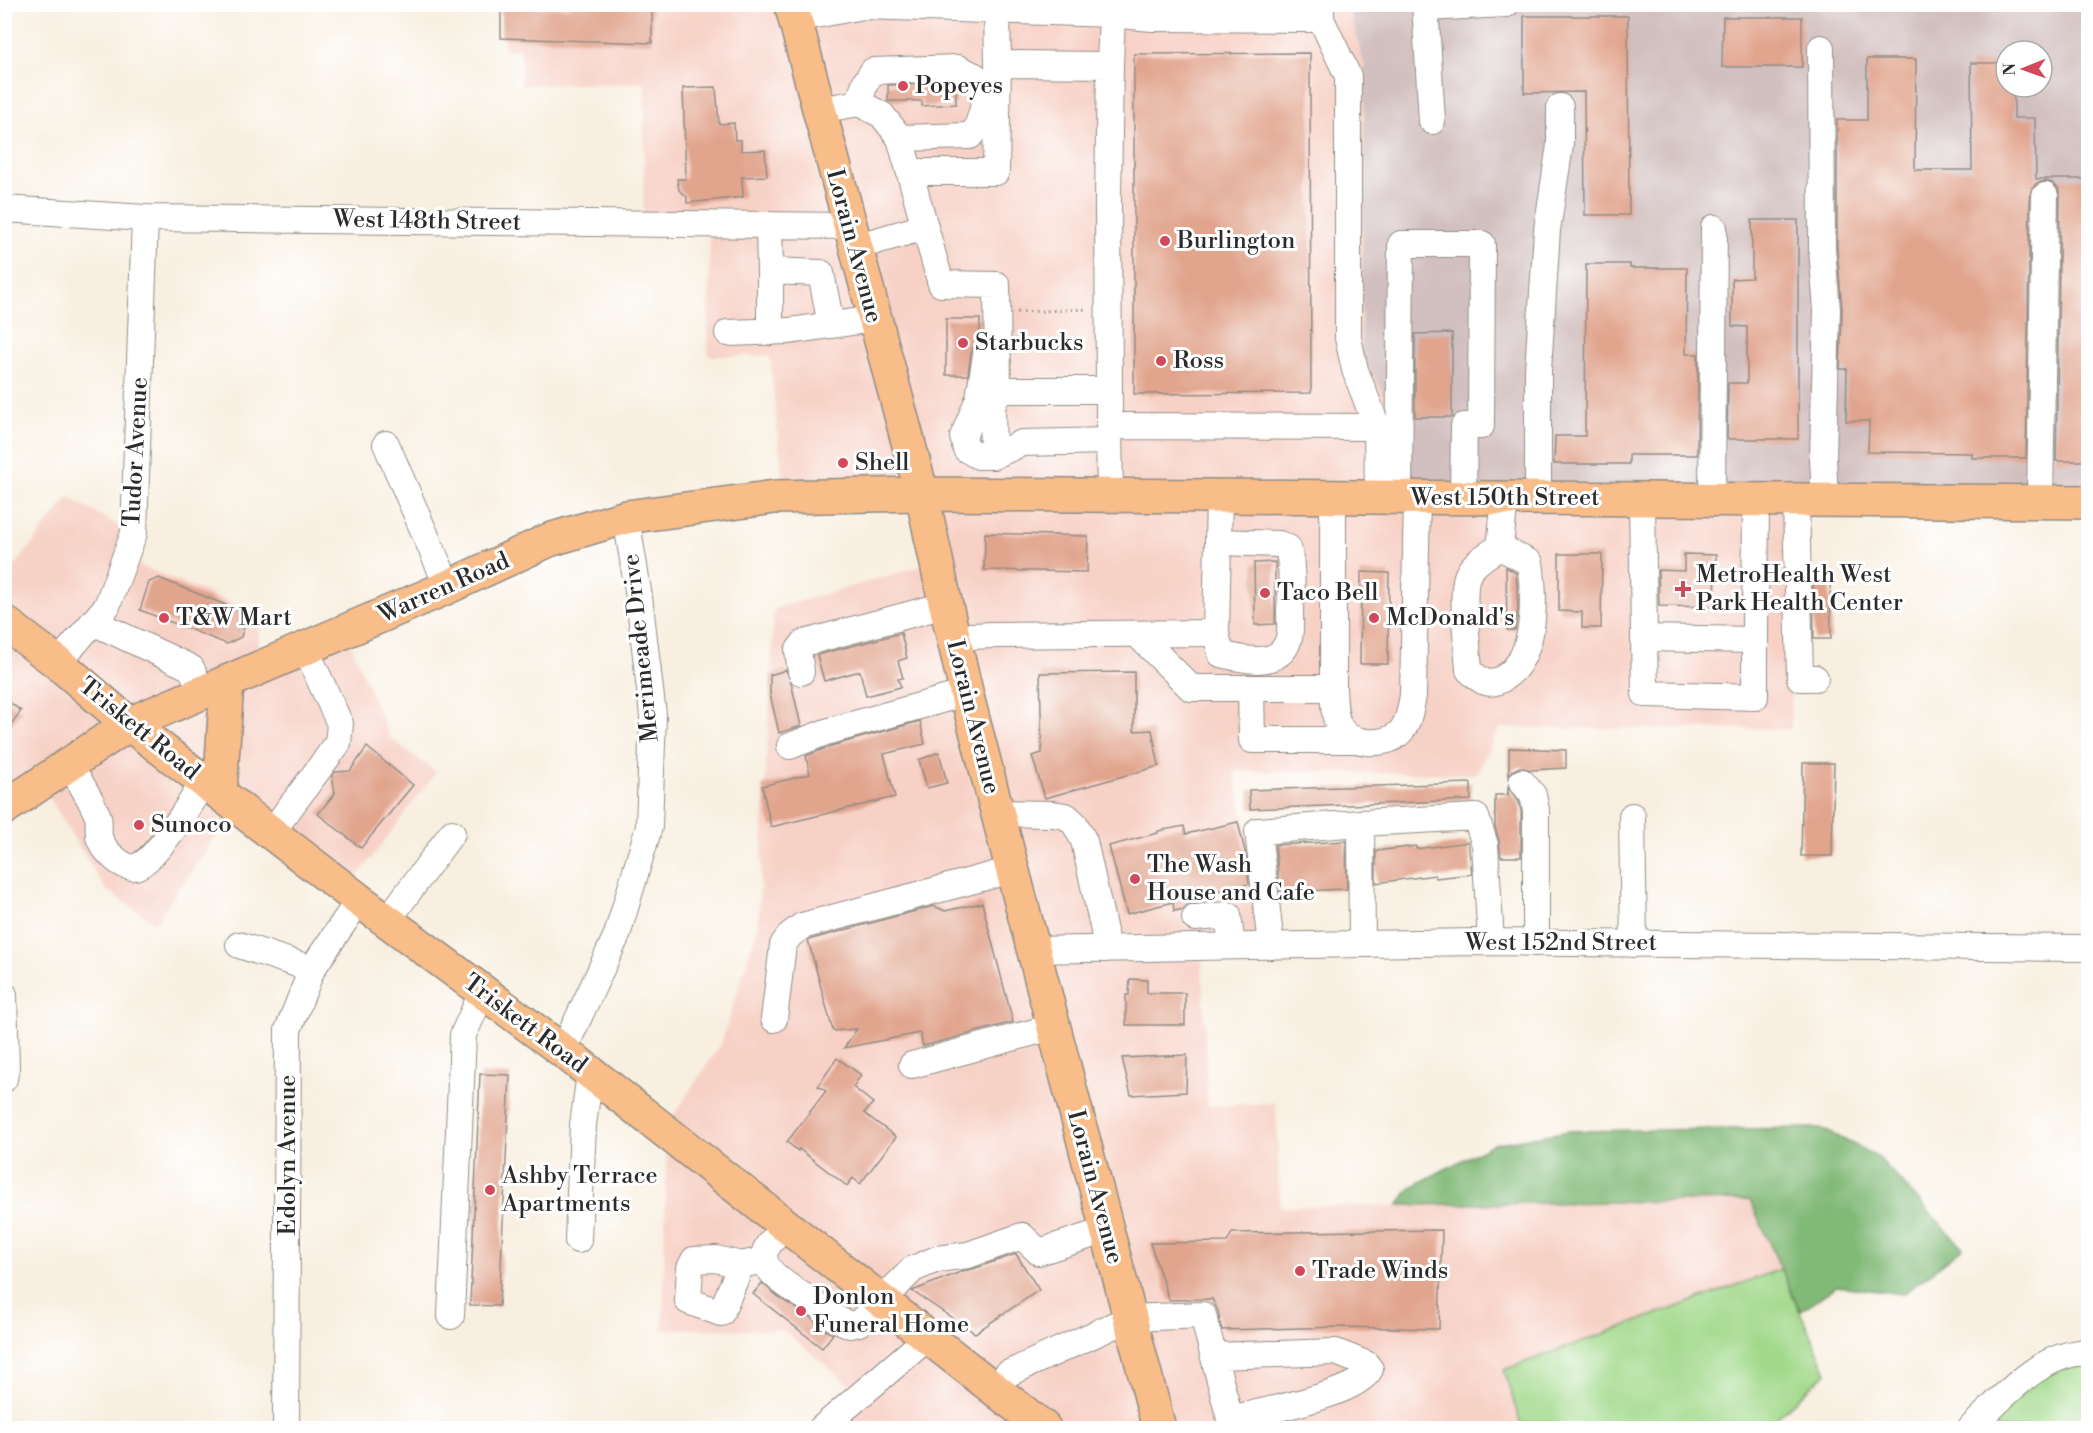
<svg xmlns="http://www.w3.org/2000/svg" width="2093" height="1433" font-family="'Libre Bodoni',serif">
<style>
.built{fill:#f7d1c6}
.industrial{fill:#d2bfbf;fill-rule:evenodd}
.green{fill:#a2d98b;stroke:#66825b;stroke-width:1.5}
.forest{fill:#81b977;stroke:#567251;stroke-width:1.5}
.building{fill:#e1a48d}
.lines{fill:none;stroke-linecap:round;stroke-linejoin:round}
.minor-casing{stroke:#928d86;stroke-width:28}
.major-casing{stroke:#928d86;stroke-width:36}
.path{stroke:#928d86;stroke-width:3;stroke-dasharray:1.5 4.5;stroke-linecap:butt}
.minor{stroke:#fff;stroke-width:26}
.major{stroke:#f8bd89;stroke-width:33}
.poi-dot{fill:#d1495b;stroke:#fff;stroke-width:2}
.labels{text-anchor:middle;dominant-baseline:central;stroke-width:6;stroke-linejoin:round;paint-order:stroke}
.poi-label{font-size:24px;fill:#2b2b2b;stroke:#fff;text-anchor:start}
.street-label{font-size:24px;fill:#2b2b2b;stroke:#fff}
</style>
<rect width="100%" height="100%" fill="#fff"/>
<filter id="ink" filterUnits="userSpaceOnUse"><feTurbulence type="fractalNoise" baseFrequency=".0167" numOctaves="2"/><feDisplacementMap in="SourceGraphic" scale="12" xChannelSelector="R" yChannelSelector="G"/><feConvolveMatrix kernelMatrix="1 2 1 2 8 2 1 2 1" color-interpolation-filters="sRGB"/></filter>
<filter id="wash" filterUnits="userSpaceOnUse"><feTurbulence type="fractalNoise" baseFrequency=".008" numOctaves="4" result="noise"/><feDisplacementMap in="SourceGraphic" scale="24" xChannelSelector="R" yChannelSelector="G"/><feGaussianBlur stdDeviation="1.35" result="paint"/><feColorMatrix in="noise" values="0 0 0 0 0 0 0 0 0 0 0 0 0 0 0 0 0 1.4 0 .05"/><feComposite in="paint" operator="in"/></filter>
<g filter="url(#wash)">
<rect width="100%" height="100%" fill="#f8efe0"/>
<g class="built">
<path d="M503,5H1348L1365,67L1361,355L1790,508L1791,729L1499,728L1477,774L1234,771L1272,954L1202,956L1208,1106L1276,1103L1280,1207L1751,1200L1827,1372L1765,1428H812L855,1389L783,1330L663,1329L667,1125L721,1044L758,926L774,609L932,563L911,487H783L770,356H708L710,216H643L645,83L521,85V50H504Z"/>
<path d="M68,497L142,539L136,564L259,614L258,662L343,626L389,737L436,772L352,884L241,801L155,923L105,889L47,794L5,823L4,581Z"/>
</g>
<path class="industrial" d="M1348,5H2088V507L1389,505L1391,405L1361,355L1365,67ZM2006,51H2042V87H2006Z"/>
<g class="green">
<path d="M1781,1269L1827,1372L1765,1428H1522L1504,1370Z"/>
<path d="M2088,1359V1428H1992L1989,1423L2039,1378Z"/>
</g>
<path class="forest" d="M1820,1128L1877,1156L1963,1248L1903,1294L1837,1286L1800,1311L1750,1200L1398,1205L1411,1187L1493,1144L1569,1131Z"/>
<g id="blocks">
<g class="building">
<path d="M570,4H652V43L501,38V8L570,7Z"/>
<path d="M1524,16H1628L1629,215H1585L1584,92L1524,93Z"/>
<path d="M1723,17H1802V67H1722Z"/>
<path d="M1310,53L1311,393L1134,394V54Z"/>
<path d="M1867,59H1916L1915,170H1972L1971,63H2006V87H2014V118H2035L2036,179H2088V461H2056L2060,196L2058,188L2052,183L2046,181L2037,183L2032,189L2030,196L2026,458H1972V453L1868,452L1869,421H1846L1847,369H1840L1842,310L1837,248V120H1867Z"/>
<path d="M956,84V104L922,106V101H888V85Z"/>
<path d="M716,87L719,124L734,123L735,140H741V151L765,150L767,176L742,177L743,197L687,203V197L679,190L677,179H686L683,88Z"/>
<path d="M1752,220H1798V439H1727L1728,383H1747V327L1732,326V279L1752,278Z"/>
<path d="M1586,264H1630V268H1687L1686,354H1698L1697,455H1629V464H1554L1555,436H1585Z"/>
<path d="M946,319H980V341L974,346L971,352L968,375H946Z"/>
<path d="M1452,333V417H1415V334Z"/>
<path d="M985,533L1088,536L1087,572L984,570Z"/>
<path d="M1559,554H1602L1601,628H1582V612L1559,611Z"/>
<path d="M1684,554L1716,555L1715,607L1659,606L1658,570L1684,571Z"/>
<path d="M1275,562V624L1255,625L1254,563Z"/>
<path d="M1506,567L1516,573L1518,608L1515,630H1507Z"/>
<path d="M1361,572L1389,573L1388,664H1360Z"/>
<path d="M159,578L248,614L241,637L227,644L140,610L149,582Z"/>
<path d="M1813,578H1830L1831,639H1814Z"/>
<path d="M901,633L907,658L898,661L903,678L898,679L901,687L866,696L860,671L824,681L817,655Z"/>
<path d="M786,670L791,682L801,726L779,733L770,694V675Z"/>
<path d="M1134,672V731L1152,730L1159,766L1045,798L1032,756L1042,753L1040,673Z"/>
<path d="M4,698L21,711L4,734Z"/>
<path d="M920,721L925,744L884,754L895,797L771,827L762,786L810,774L806,756L831,746Z"/>
<path d="M367,747L413,785L361,848L318,814L335,793L332,776L335,772L350,771Z"/>
<path d="M1509,748L1566,750V768L1531,770L1520,767L1513,770L1509,776Z"/>
<path d="M939,752L947,783L927,788L919,760Z"/>
<path d="M1803,763H1834L1832,856H1801Z"/>
<path d="M1471,783V800L1250,809L1249,790Z"/>
<path d="M1508,787L1519,802L1521,811V857H1501L1499,841L1495,827V795H1508Z"/>
<path d="M1238,822L1246,856L1249,884L1198,895L1200,903L1187,905L1184,909L1174,911L1173,902L1127,914L1109,846L1158,833V831L1184,826L1186,834Z"/>
<path d="M1346,841L1347,889L1280,892L1275,845Z"/>
<path d="M1468,842L1472,874L1436,878L1435,875L1376,883V851L1416,846V849Z"/>
<path d="M982,903L1013,1022L923,1046L920,1033L844,1048L857,1029L833,1031L808,940L934,906L945,911Z"/>
<path d="M1130,979L1147,980V993H1185V1025H1126V995H1129Z"/>
<path d="M1187,1055L1186,1092L1131,1095L1122,1058Z"/>
<path d="M837,1058L861,1075L853,1087L873,1103L864,1113L896,1137L860,1184L853,1178L847,1186L799,1149L798,1151L787,1142L826,1091L818,1086Z"/>
<path d="M480,1074L510,1075L499,1306L470,1305Z"/>
<path d="M1442,1230L1439,1329L1342,1327L1222,1330L1218,1311L1212,1299L1169,1300L1150,1243L1227,1242L1232,1233Z"/>
<path d="M1016,1254L1039,1290L975,1333L912,1291L963,1271L973,1269Z"/>
<path d="M762,1283L781,1299L812,1318L819,1327L833,1334L822,1348L753,1294Z"/>
</g>
</g>
</g>
<g filter="url(#ink)">
<use href="#blocks" fill-opacity="0" stroke="#928d86" stroke-width="1.5"/>
<g class="lines">
<defs>
<g id="minor">
<path d="M1112,4V14L1152,18L1321,19V4"/>
<path d="M1425,4L1432,121"/>
<path d="M1425,8L1506,4"/>
<path d="M997,9L998,64"/>
<path d="M794,19L863,6L1112,14L1110,65"/>
<path d="M1321,19L1348,76V338L1355,370L1377,427"/>
<path d="M1821,48L1822,249L1827,310L1823,458L1825,500"/>
<path d="M859,103L865,83L873,71L958,68L975,76L982,87L984,105L977,128L970,136L900,138"/>
<path d="M819,110L859,103L882,115L900,138L941,284L997,285L998,390H1109V426"/>
<path d="M910,172H996L998,64L1110,65L1108,200L1109,390"/>
<path d="M4,209L145,218L849,226"/>
<path d="M769,225L770,271"/>
<path d="M855,247L925,227"/>
<path d="M770,332V271L821,273L831,325"/>
<path d="M728,333L789,331L874,319"/>
<path d="M986,355L979,398L963,437L966,449L978,456H993L1022,443L1109,441"/>
<path d="M386,444L448,587"/>
<path d="M993,456L992,408L998,390"/>
<path d="M1110,495L1109,426L1377,427L1378,497"/>
<path d="M1333,496V688C1334,701 1333,717 1341,729C1351,745 1384,746 1397,735C1409,726 1410,709 1413,696L1417,497"/>
<path d="M1399,497L1401,244H1482L1481,426H1464L1463,497"/>
<path d="M1538,498V370L1547,230L1560,145V107"/>
<path d="M1642,499L1644,638L1755,640L1756,499"/>
<path d="M1712,499L1714,228"/>
<path d="M1796,500L1800,678H1815"/>
<path d="M2040,501L2045,196"/>
<path d="M1500,547L1530,563C1535,597 1537,656 1505,677C1490,688 1481,682 1469,670C1468,650 1460,590 1468,574C1474,562 1489,554 1500,547Z"/>
<path d="M1500,547L1505,498"/>
<path d="M93,622L191,668L202,692"/>
<path d="M1216,633L1221,654C1244,660 1281,669 1289,638C1291,629 1290,618 1290,609C1292,588 1293,569 1288,548L1279,544L1218,542"/>
<path d="M1137,634L1191,688H1333"/>
<path d="M953,637L992,635L1216,633L1219,496"/>
<path d="M1644,638L1645,694L1755,697V640"/>
<path d="M58,663L107,606L134,533L145,218"/>
<path d="M801,672L798,651L804,643L945,605"/>
<path d="M1251,688L1252,740H1358"/>
<path d="M790,746L826,732L966,693"/>
<path d="M70,764C78,780 92,800 98,817C100,825 97,833 100,840C105,851 122,869 135,867C155,863 193,799 204,781"/>
<path d="M1522,782L1533,795L1536,810V943"/>
<path d="M997,813L1052,814L1066,816L1075,824L1084,841L1104,931L1105,949"/>
<path d="M1632,816L1634,944"/>
<path d="M271,833L338,743L340,724L305,648"/>
<path d="M1195,918L1228,915L1232,946"/>
<path d="M387,921L452,833"/>
<path d="M1362,944L1361,823L1476,817L1485,845L1491,942"/>
<path d="M239,945L312,969"/>
<path d="M1271,946L1258,831L1361,823"/>
<path d="M1033,950L1474,942L2088,948"/>
<path d="M4,995L6,1067L4,1079"/>
<path d="M774,1019L783,945L790,935L802,926L1012,870"/>
<path d="M563,1051L617,935L649,827L653,715L639,597L626,517"/>
<path d="M912,1065L1053,1027"/>
<path d="M785,1226C779,1233 770,1241 766,1249C755,1271 799,1292 814,1303"/>
<path d="M578,1240L583,1125L590,1073"/>
<path d="M741,1265L721,1313L688,1301L690,1268L694,1260L716,1259L741,1265L764,1260"/>
<path d="M826,1314L850,1325L859,1323L913,1269L937,1259L968,1255L1022,1236L1039,1252L1107,1230"/>
<path d="M451,1316L463,1035L483,991"/>
<path d="M995,1391L1007,1374L1130,1318L1203,1315L1230,1419C1258,1412 1359,1395 1370,1369L1366,1364L1336,1352L1214,1356"/>
<path d="M286,1428L288,1030L312,969L359,900"/>
<path d="M822,1428L927,1338"/>
<path d="M1971,1428C2004,1396 2040,1353 2088,1352"/>
</g>
<g id="major">
<path d="M791,4L922,494L944,597L969,704L1159,1428"/>
<path d="M4,622L58,663L129,724L359,900L563,1051L1044,1428"/>
<path d="M220,793L227,682"/>
<path d="M4,808L129,724L448,587L549,540L626,517L775,497L922,494L2088,502"/>
</g>
</defs>
<use href="#minor" class="minor-casing"/>
<use href="#major" class="major-casing"/>
<path class="path" d="M1017,312L1088,309"/>
<use href="#minor" class="minor"/>
<use href="#major" class="major"/>
</g>
</g>
<g class="poi-dot">
<circle cx="903" cy="86" r="6"/>
<circle cx="1165" cy="241" r="6"/>
<circle cx="963" cy="343" r="6"/>
<circle cx="1161" cy="361" r="6"/>
<circle cx="843" cy="463" r="6"/>
<path d="M1680 580h6v6h6v6h-6v6h-6v-6h-6v-6h6z"/>
<circle cx="1265" cy="593" r="6"/>
<circle cx="164" cy="618" r="6"/>
<circle cx="1374" cy="618" r="6"/>
<circle cx="139" cy="825" r="6"/>
<circle cx="1135" cy="879" r="6"/>
<circle cx="490" cy="1190" r="6"/>
<circle cx="1300" cy="1271" r="6"/>
<circle cx="801" cy="1311" r="6"/>
</g>
<g class="labels">
<g class="poi-label">
<text x="915" y="86">Popeyes</text>
<text x="1177" y="241">Burlington</text>
<text x="975" y="343">Starbucks</text>
<text x="1173" y="361">Ross</text>
<text x="855" y="463">Shell</text>
<text x="1696" y="575">MetroHealth West<tspan x="1696" dy="28">Park Health Center</tspan></text>
<text x="1277" y="593">Taco Bell</text>
<text x="176" y="618">T&amp;W Mart</text>
<text x="1386" y="618">McDonald's</text>
<text x="151" y="825">Sunoco</text>
<text x="1147" y="865">The Wash<tspan x="1147" dy="28">House and Cafe</tspan></text>
<text x="502" y="1176">Ashby Terrace<tspan x="502" dy="28">Apartments</tspan></text>
<text x="1312" y="1271">Trade Winds</text>
<text x="813" y="1297">Donlon<tspan x="813" dy="28">Funeral Home</tspan></text>
</g>
<g class="street-label">
<text transform="translate(427 221) rotate(1)">West 148th Street</text>
<text transform="translate(854 246) rotate(75)">Lorain Avenue</text>
<text transform="translate(136 452) rotate(-87)">Tudor Avenue</text>
<text x="1505" y="498">West 150th Street</text>
<text transform="translate(444 588) rotate(-24)">Warren Road</text>
<text transform="translate(641 648) rotate(-96)">Merimeade Drive</text>
<text transform="translate(973 717) rotate(76)">Lorain Avenue</text>
<text transform="translate(139 729) rotate(39)">Triskett Road</text>
<text x="1561" y="943">West 152nd Street</text>
<text transform="translate(525 1024) rotate(37)">Triskett Road</text>
<text transform="translate(288 1155) rotate(-90)">Edolyn Avenue</text>
<text transform="translate(1095 1187) rotate(75)">Lorain Avenue</text>
</g>
</g>
<rect width="2093" height="1433" fill="none" stroke="#fff" stroke-width="24"/>
<g transform="translate(2024 69) rotate(269)"><circle r="28" fill="#ffffff" stroke="#aaaaaa" stroke-width="1.5"/>
<path d="M0-4.5L10 22L0 15L-10 22Z" fill="#d1495b"/>
<text y="-9" font-size="16" font-weight="bold" text-anchor="middle" fill="#2b2b2b">N</text>
</g>
</svg>
